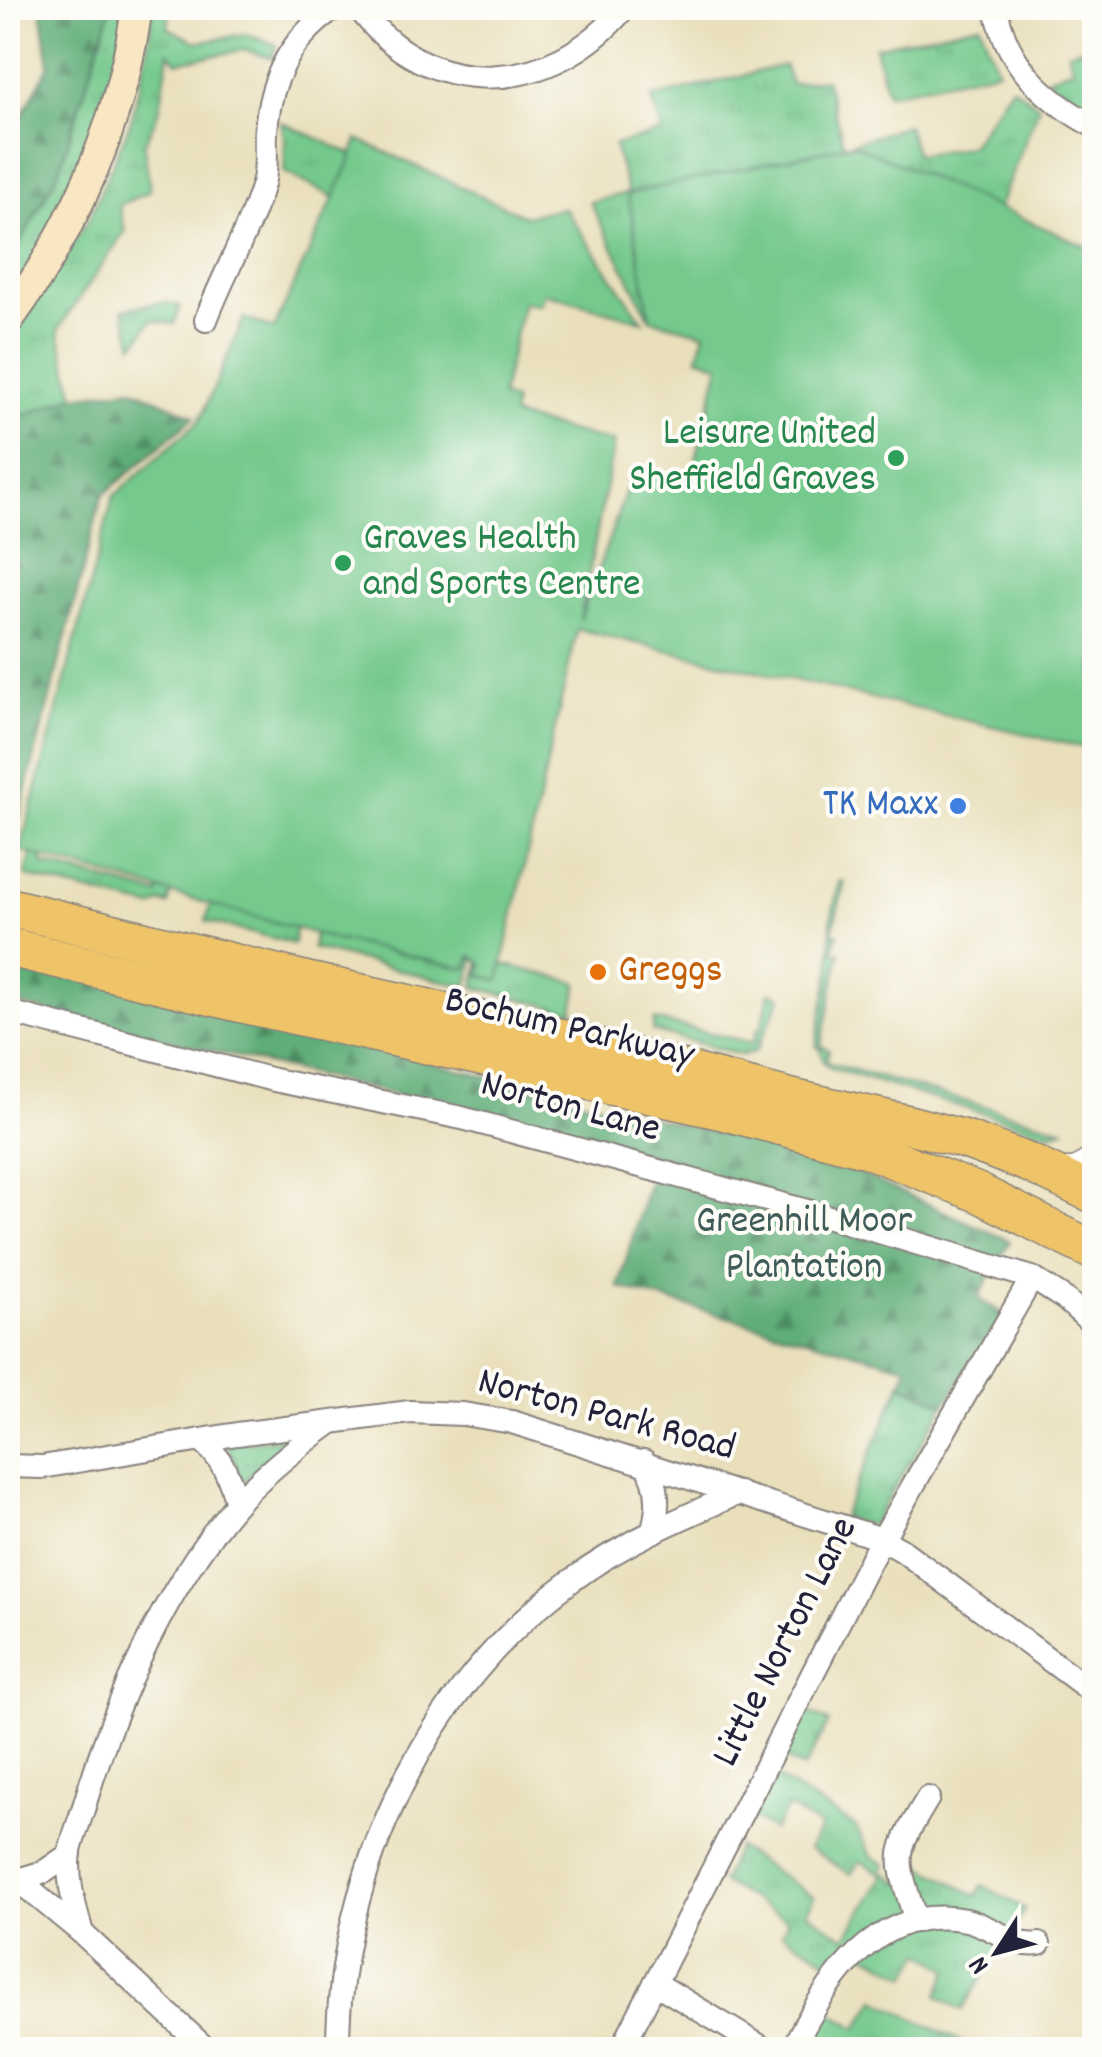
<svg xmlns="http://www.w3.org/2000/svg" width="1102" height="2057" font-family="Dekko,sans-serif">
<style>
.grass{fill:url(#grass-tufts);stroke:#4b7664;stroke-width:2.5}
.forest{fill:url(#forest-firs);stroke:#40685a;stroke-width:2.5}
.pitch{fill:#74c98d;stroke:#4b7664;stroke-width:2.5}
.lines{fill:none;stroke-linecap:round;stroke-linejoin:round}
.minor-casing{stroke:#86807b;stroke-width:26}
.tertiary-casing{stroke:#86807b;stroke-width:31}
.secondary-casing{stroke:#86807b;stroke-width:34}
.trunk-casing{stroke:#86807b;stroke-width:41}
.minor{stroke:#fff;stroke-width:22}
.tertiary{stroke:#fff;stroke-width:28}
.secondary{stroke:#f9e7c3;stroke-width:30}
.trunk{stroke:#efc469;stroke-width:38}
.leisure-dot{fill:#2e9e5b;stroke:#fdfcf7;stroke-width:4}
.shop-dot{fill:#3f7fe0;stroke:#fdfcf7;stroke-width:4}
.food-dot{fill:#e8710a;stroke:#fdfcf7;stroke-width:4}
.labels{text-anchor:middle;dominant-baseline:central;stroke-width:8;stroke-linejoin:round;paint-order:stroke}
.leisure-label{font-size:40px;fill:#27864d;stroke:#fdfcf7;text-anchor:end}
.shop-label{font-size:40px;fill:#366cbe;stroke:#fdfcf7;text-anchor:end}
.food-label{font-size:40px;fill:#c56008;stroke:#fdfcf7;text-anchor:start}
.street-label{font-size:40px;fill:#22223b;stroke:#fdfcf7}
.park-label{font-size:40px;fill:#3f5c58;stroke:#fdfcf7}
</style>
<defs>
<pattern id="grass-tufts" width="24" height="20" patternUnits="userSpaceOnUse" patternTransform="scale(2.5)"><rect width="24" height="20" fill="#74c98d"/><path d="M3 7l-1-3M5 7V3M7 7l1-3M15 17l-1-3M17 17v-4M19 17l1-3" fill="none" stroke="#64ac7b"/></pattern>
<pattern id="forest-firs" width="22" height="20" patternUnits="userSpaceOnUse" patternTransform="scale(2.5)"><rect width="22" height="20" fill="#5fad78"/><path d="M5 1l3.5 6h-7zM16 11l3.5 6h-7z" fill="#4e8c64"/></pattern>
</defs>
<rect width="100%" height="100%" fill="#fdfcf7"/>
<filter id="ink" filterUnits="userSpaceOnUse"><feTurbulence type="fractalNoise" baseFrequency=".01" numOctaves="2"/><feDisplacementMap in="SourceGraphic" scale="20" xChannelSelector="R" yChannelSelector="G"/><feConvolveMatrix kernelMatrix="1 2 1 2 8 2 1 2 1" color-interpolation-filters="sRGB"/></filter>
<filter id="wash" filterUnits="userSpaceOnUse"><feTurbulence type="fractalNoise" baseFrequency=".0048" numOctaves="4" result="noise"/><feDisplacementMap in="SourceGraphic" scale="40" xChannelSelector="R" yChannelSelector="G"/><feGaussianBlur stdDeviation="2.25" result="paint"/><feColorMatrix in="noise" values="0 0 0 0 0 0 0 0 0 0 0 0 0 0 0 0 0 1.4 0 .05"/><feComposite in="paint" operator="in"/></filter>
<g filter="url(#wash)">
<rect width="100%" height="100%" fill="#e9dfbb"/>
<g class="grass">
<path d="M111,8H129L104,103L50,235L8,297V265L58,173Z"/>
<path d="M153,8H170L168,28L197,42L245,34L277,45L272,58L244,50L177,62L169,53L160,108L144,145L150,191L119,205L125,231L58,330L75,396L8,421V337L31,307L89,219L131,121L148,47Z"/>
<path d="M980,24L998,70L887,94L875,47Z"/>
<path d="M1094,44V111L1079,105L1047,78L1073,68L1068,52Z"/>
<path d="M784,65L791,84L825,79L844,146L907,125L916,155L970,146L1012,86L1039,106L998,209L698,357L705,333L650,319L590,202L628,193L614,145L662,132L652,98Z"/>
<path d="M281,122L354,155L334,197L284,172L285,143Z"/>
<path d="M165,302L180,306L174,324L152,320L134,345L123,309Z"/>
<path d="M33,848L44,851L43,864L158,894L162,880L172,889L168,905L161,902L152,908L28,877L26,873Z"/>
<path d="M840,881L845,882L832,932L838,934L833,951L840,953L821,1046L829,1050L826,1062L1064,1129L1049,1133L830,1068L823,1061L820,1048L816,1046L831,965V919Z"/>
<path d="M211,901L295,927L294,944L206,921Z"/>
<path d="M315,929L465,968L470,956L474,959L467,987L312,948Z"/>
<path d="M480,963V975L498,980L503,964L578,983L573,1012L474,987Z"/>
<path d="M770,992L782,996L756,1051L742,1055L653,1031L654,1020L753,1043L757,1029H761Z"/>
<path d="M901,1384L945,1404L872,1525L841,1520Z"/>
<path d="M294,1437L240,1484L234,1459L225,1444Z"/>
<path d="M804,1710L829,1722L804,1769L781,1756Z"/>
<path d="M774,1776L856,1827L871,1856L886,1865L881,1873L860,1861L851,1874L809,1848L821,1827L787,1807L774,1830L752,1818Z"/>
<path d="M737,1847L814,1897L807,1912L845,1938L886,1873L899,1883L912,1861L977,1896L982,1885L1025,1909L962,2010L938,1995L949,1969L922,1952L908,1976L853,1947L831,1962L782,1933L788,1920L722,1882Z"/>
<path d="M876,1999L965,2044L962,2050H806L826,2010L858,2028Z"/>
</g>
<g class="forest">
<path d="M41,8H111L58,173L8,265V142L49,65Z"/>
<path d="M132,388L195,416L102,496L8,861V421L75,396Z"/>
<path d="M8,959L834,1162L1010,1241L978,1298L1005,1315L945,1404L901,1384L908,1367L618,1287L656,1157L8,1002Z"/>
</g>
<path class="pitch" d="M357,139L524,216L564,208L643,321L544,293L540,305L523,302L501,397L514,402L512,416L614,443L580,620L634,469L690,483L720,365L698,357L705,333L650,319L628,194L854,144L1094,250V750L577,629L499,980L479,975L482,964L471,956L466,969L331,938L20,851L113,497L200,420L244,318L274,329L353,155Z"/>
</g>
<g filter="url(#ink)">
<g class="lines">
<defs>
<g id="minor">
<path d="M359,8C428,103 552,96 624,8"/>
<path d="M996,8C1006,64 1044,100 1094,126"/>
<path d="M206,320C223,275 249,231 263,184C268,166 265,149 266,131C270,78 291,38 335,8"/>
<path d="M8,1012L274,1080L462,1118L826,1216L1032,1278L1065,1299L1094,1325"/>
<path d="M200,1440C222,1456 230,1478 237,1503"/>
<path d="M644,1461C660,1483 660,1507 652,1532"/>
<path d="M8,1466L42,1467L237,1434L410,1412L463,1414L512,1422L882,1539L903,1551L1094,1693"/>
<path d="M8,1872L82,1933L207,2050"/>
<path d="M18,1880L44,1872L70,1854"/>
<path d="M916,1921C896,1855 891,1859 928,1798"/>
<path d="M82,1933C75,1908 66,1878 70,1851C74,1834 81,1817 86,1800C115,1700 168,1583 237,1503C264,1473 296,1448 329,1424"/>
<path d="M655,1983L766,2050"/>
<path d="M338,2050C337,1874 428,1685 571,1581C622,1543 681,1518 739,1493"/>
<path d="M621,2050L871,1559L1032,1278"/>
<path d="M792,2050C826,1981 877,1902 966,1920C991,1925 1014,1948 1039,1944"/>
</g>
<path id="tertiary" d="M1054,1173H1074L1094,1161"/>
<path id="secondary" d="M8,320C76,226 121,123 137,8"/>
<g id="trunk">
<path d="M8,907L306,981L565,1039L790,1098L907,1124L967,1140L1029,1163L1094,1194"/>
<path d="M8,947L236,1002L720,1110L868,1149L979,1193L1094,1251"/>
</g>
</defs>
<use href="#minor" class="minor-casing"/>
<use href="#tertiary" class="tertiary-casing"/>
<use href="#secondary" class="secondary-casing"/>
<use href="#trunk" class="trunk-casing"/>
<use href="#minor" class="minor"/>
<use href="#tertiary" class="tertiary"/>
<use href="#secondary" class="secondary"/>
<use href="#trunk" class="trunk"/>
</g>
</g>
<g class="leisure-dot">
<circle cx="896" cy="458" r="10"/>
<circle cx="343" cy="563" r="10"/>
</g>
<circle class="shop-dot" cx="958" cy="806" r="10"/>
<circle class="food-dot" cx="598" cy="972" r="10"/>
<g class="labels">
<g class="leisure-label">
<text x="876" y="435">Leisure United<tspan x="876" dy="46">Sheffield Graves</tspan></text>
<text x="363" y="540" text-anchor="start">Graves Health<tspan x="363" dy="46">and Sports Centre</tspan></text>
</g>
<g class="shop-label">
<text x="938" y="806">TK Maxx</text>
</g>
<g class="food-label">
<text x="618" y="972">Greggs</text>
</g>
<g class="street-label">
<text transform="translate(569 1030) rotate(13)">Bochum Parkway</text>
<text transform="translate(570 1109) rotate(15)">Norton Lane</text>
<text transform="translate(606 1417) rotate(15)">Norton Park Road</text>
<text transform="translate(787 1643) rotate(-63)">Little Norton Lane</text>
</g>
<g class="park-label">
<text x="804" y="1223">Greenhill Moor<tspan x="804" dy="46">Plantation</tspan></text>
</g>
</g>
<rect width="1102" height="2057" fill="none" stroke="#fdfcf7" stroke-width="40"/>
<g transform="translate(997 1952) rotate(234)" stroke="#fdfcf7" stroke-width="8" paint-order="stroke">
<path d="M0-8L18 38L0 25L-18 38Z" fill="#22223b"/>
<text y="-15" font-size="28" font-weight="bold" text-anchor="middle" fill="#22223b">N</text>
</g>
</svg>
